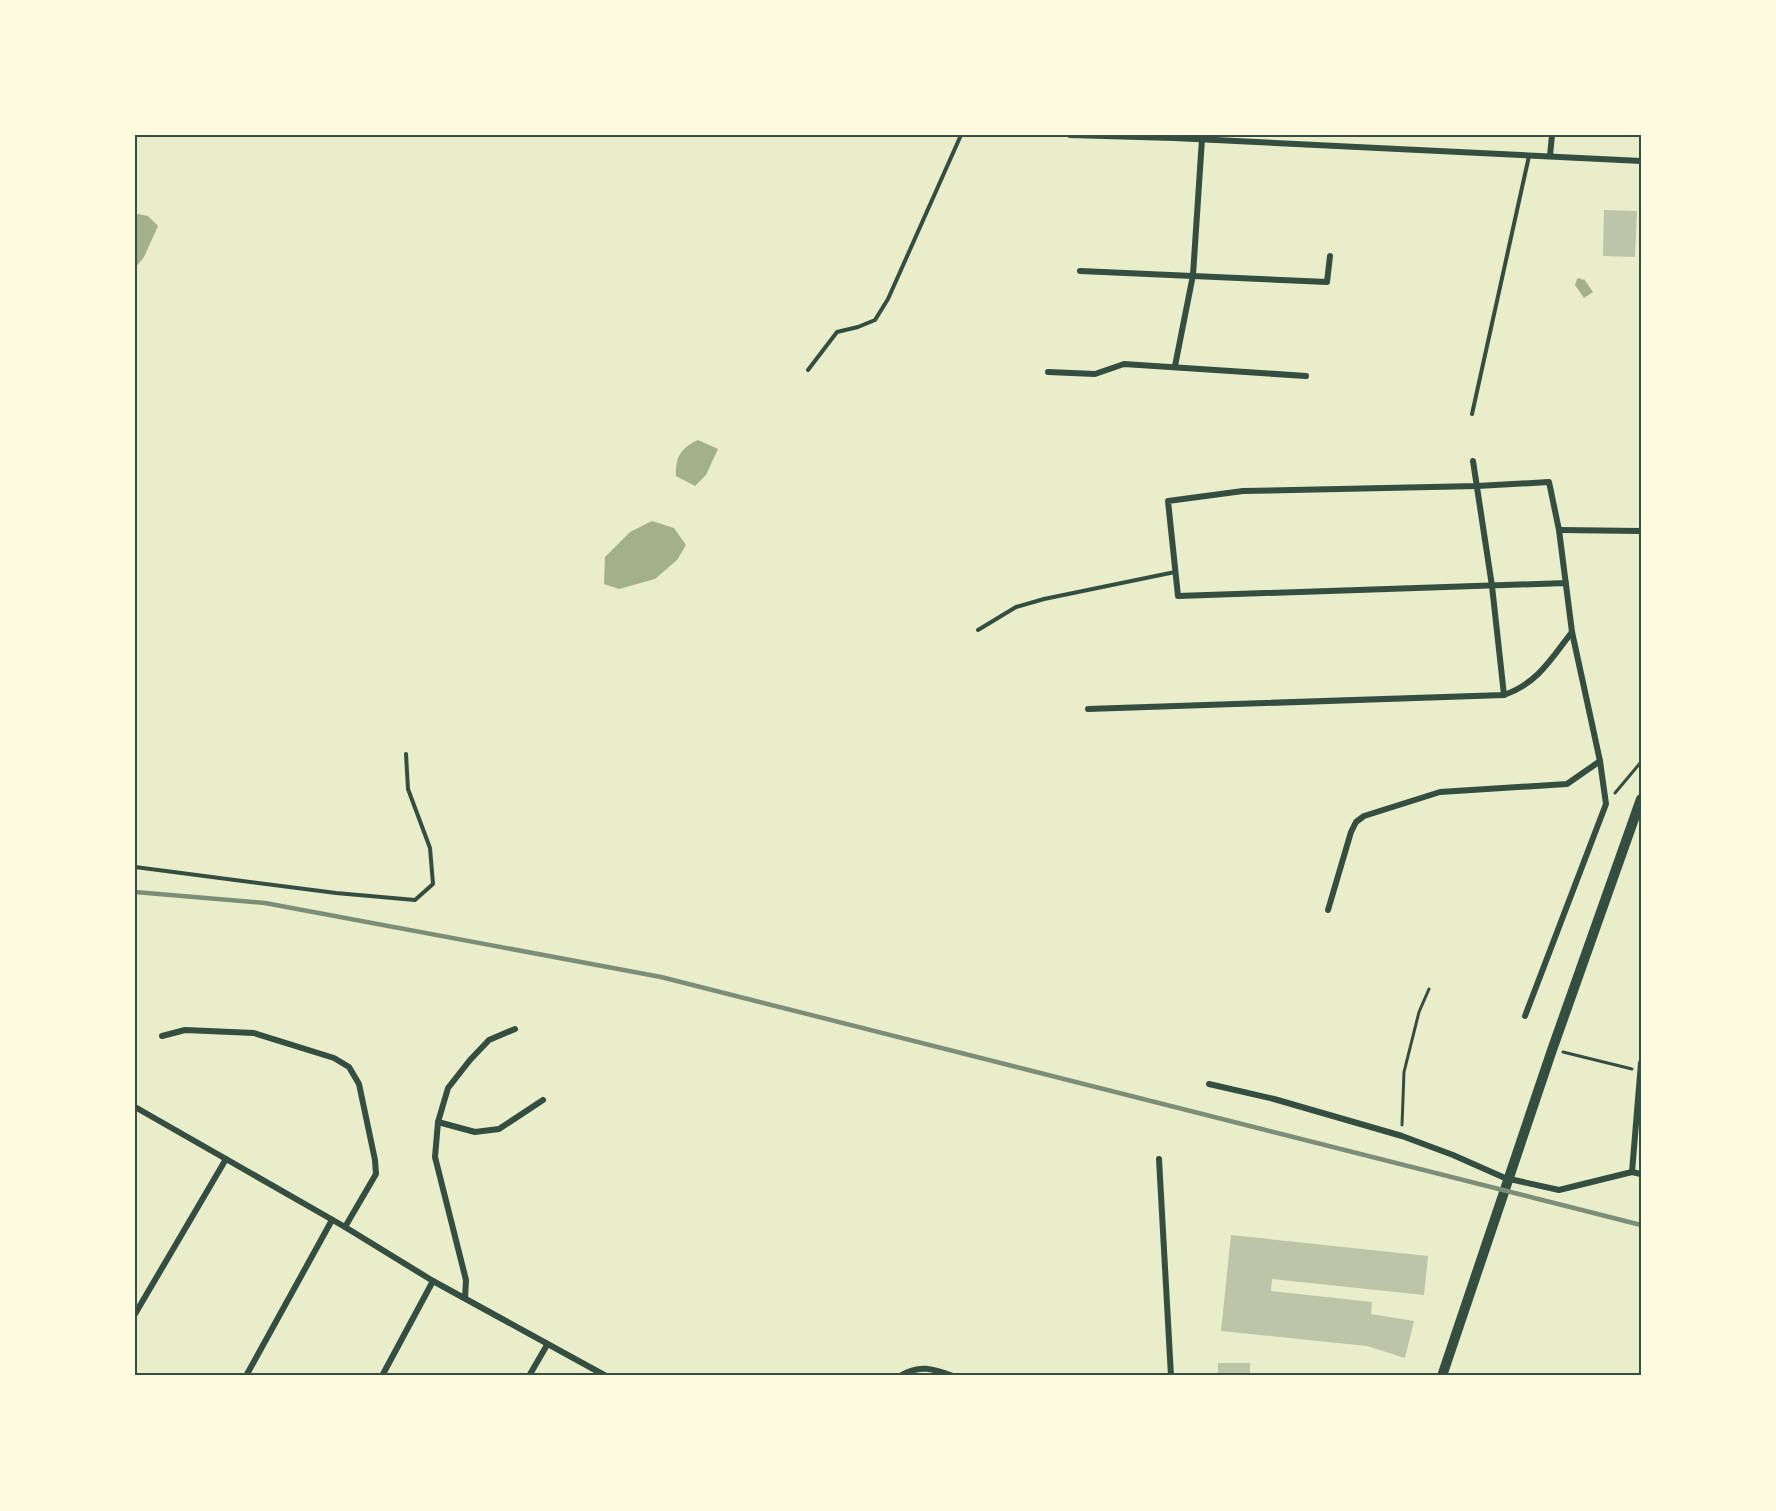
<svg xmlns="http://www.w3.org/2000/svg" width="1776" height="1511" font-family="'Public Sans',sans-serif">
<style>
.water{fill:#a3b18a}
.building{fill:#bcc5a7}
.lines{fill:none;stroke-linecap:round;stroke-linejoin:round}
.path{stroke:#344e41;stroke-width:3}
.service{stroke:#344e41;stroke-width:4}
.minor{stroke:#344e41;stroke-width:6}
.tertiary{stroke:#344e41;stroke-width:10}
.rail{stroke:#7c8e77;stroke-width:4.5}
.neatline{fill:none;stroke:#344e41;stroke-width:2}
</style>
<rect width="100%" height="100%" fill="#e9edc9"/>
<g class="water">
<path d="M138,214L148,216L158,226L144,257L135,268V216Z"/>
<path d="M1580,278L1582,280L1584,279L1593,292L1584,298L1575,285L1577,279Z"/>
<path d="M698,440L718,449L706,475L695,486L676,476C675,457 681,448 698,440Z"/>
<path d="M652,521L674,528L686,545L677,560L655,579L619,589L604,584L605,557L630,532Z"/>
</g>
<g class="building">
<path d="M1604,210L1637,211L1635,257L1603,256Z"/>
<path d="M1231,1235L1428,1256L1424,1295L1272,1279L1271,1291L1372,1302L1371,1314L1414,1321L1405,1358L1367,1346L1221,1331Z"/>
<rect x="1218" y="1363" width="32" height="13"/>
</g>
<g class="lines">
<g class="path">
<path d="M1615,793L1641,762"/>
<path d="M1563,1052L1632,1069"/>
<path d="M1402,1125L1404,1072L1419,1012L1429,989"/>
</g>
<g class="service">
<path d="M808,370L837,332L858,327L875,320L888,299L961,135"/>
<path d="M1472,414L1529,156"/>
<path d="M978,630L1016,607L1044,599L1175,572"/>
<path d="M135,867L336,893L415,900L433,884L430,848L408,789L406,754"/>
</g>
<g class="minor">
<path d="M1070,135L1174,138L1641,161"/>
<path d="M1550,156L1552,135"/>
<path d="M1080,271L1327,282L1330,256"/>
<path d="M1175,366L1193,275L1202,139"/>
<path d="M1048,372L1095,374L1124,364L1306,376"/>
<path d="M1473,461L1492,586L1504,695"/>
<path d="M1559,530L1641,531"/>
<path d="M1088,709L1504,695C1538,683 1551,659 1572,632"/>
<path d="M1328,910L1351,832L1356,822L1364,816L1440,792L1567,784L1600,761"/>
<path d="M1525,1016L1606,804L1600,761L1572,632L1559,530L1549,482L1477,486L1243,491L1168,501L1178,596L1566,583"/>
<path d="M162,1036L185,1030L254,1033L334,1058L349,1067L359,1084L375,1160L376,1174L345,1227"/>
<path d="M1209,1084L1274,1099L1402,1136L1453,1155L1505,1178L1559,1190L1632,1172L1641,1174"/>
<path d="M135,1107L345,1227L433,1281L606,1376"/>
<path d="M438,1122L475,1132L499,1129L543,1100"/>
<path d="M1159,1159L1171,1376"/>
<path d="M1632,1172L1641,1063"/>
<path d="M465,1298L466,1280L435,1157L438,1122L448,1088L470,1060L489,1040L515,1029"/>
<path d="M135,1314L226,1159"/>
<path d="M135,1375L137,1376"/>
<path d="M246,1376L332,1220"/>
<path d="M382,1376L433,1281"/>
<path d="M529,1376L547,1345"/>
<path d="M900,1376C920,1364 933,1369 953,1376"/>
</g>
<path class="tertiary" d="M1442,1376L1552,1050L1641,799"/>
<path class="rail" d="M135,892L265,903L661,977L1641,1225"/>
</g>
<rect width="1776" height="1511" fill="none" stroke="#fefae0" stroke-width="273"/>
<rect x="136" y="136" width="1504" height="1238" class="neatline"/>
</svg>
